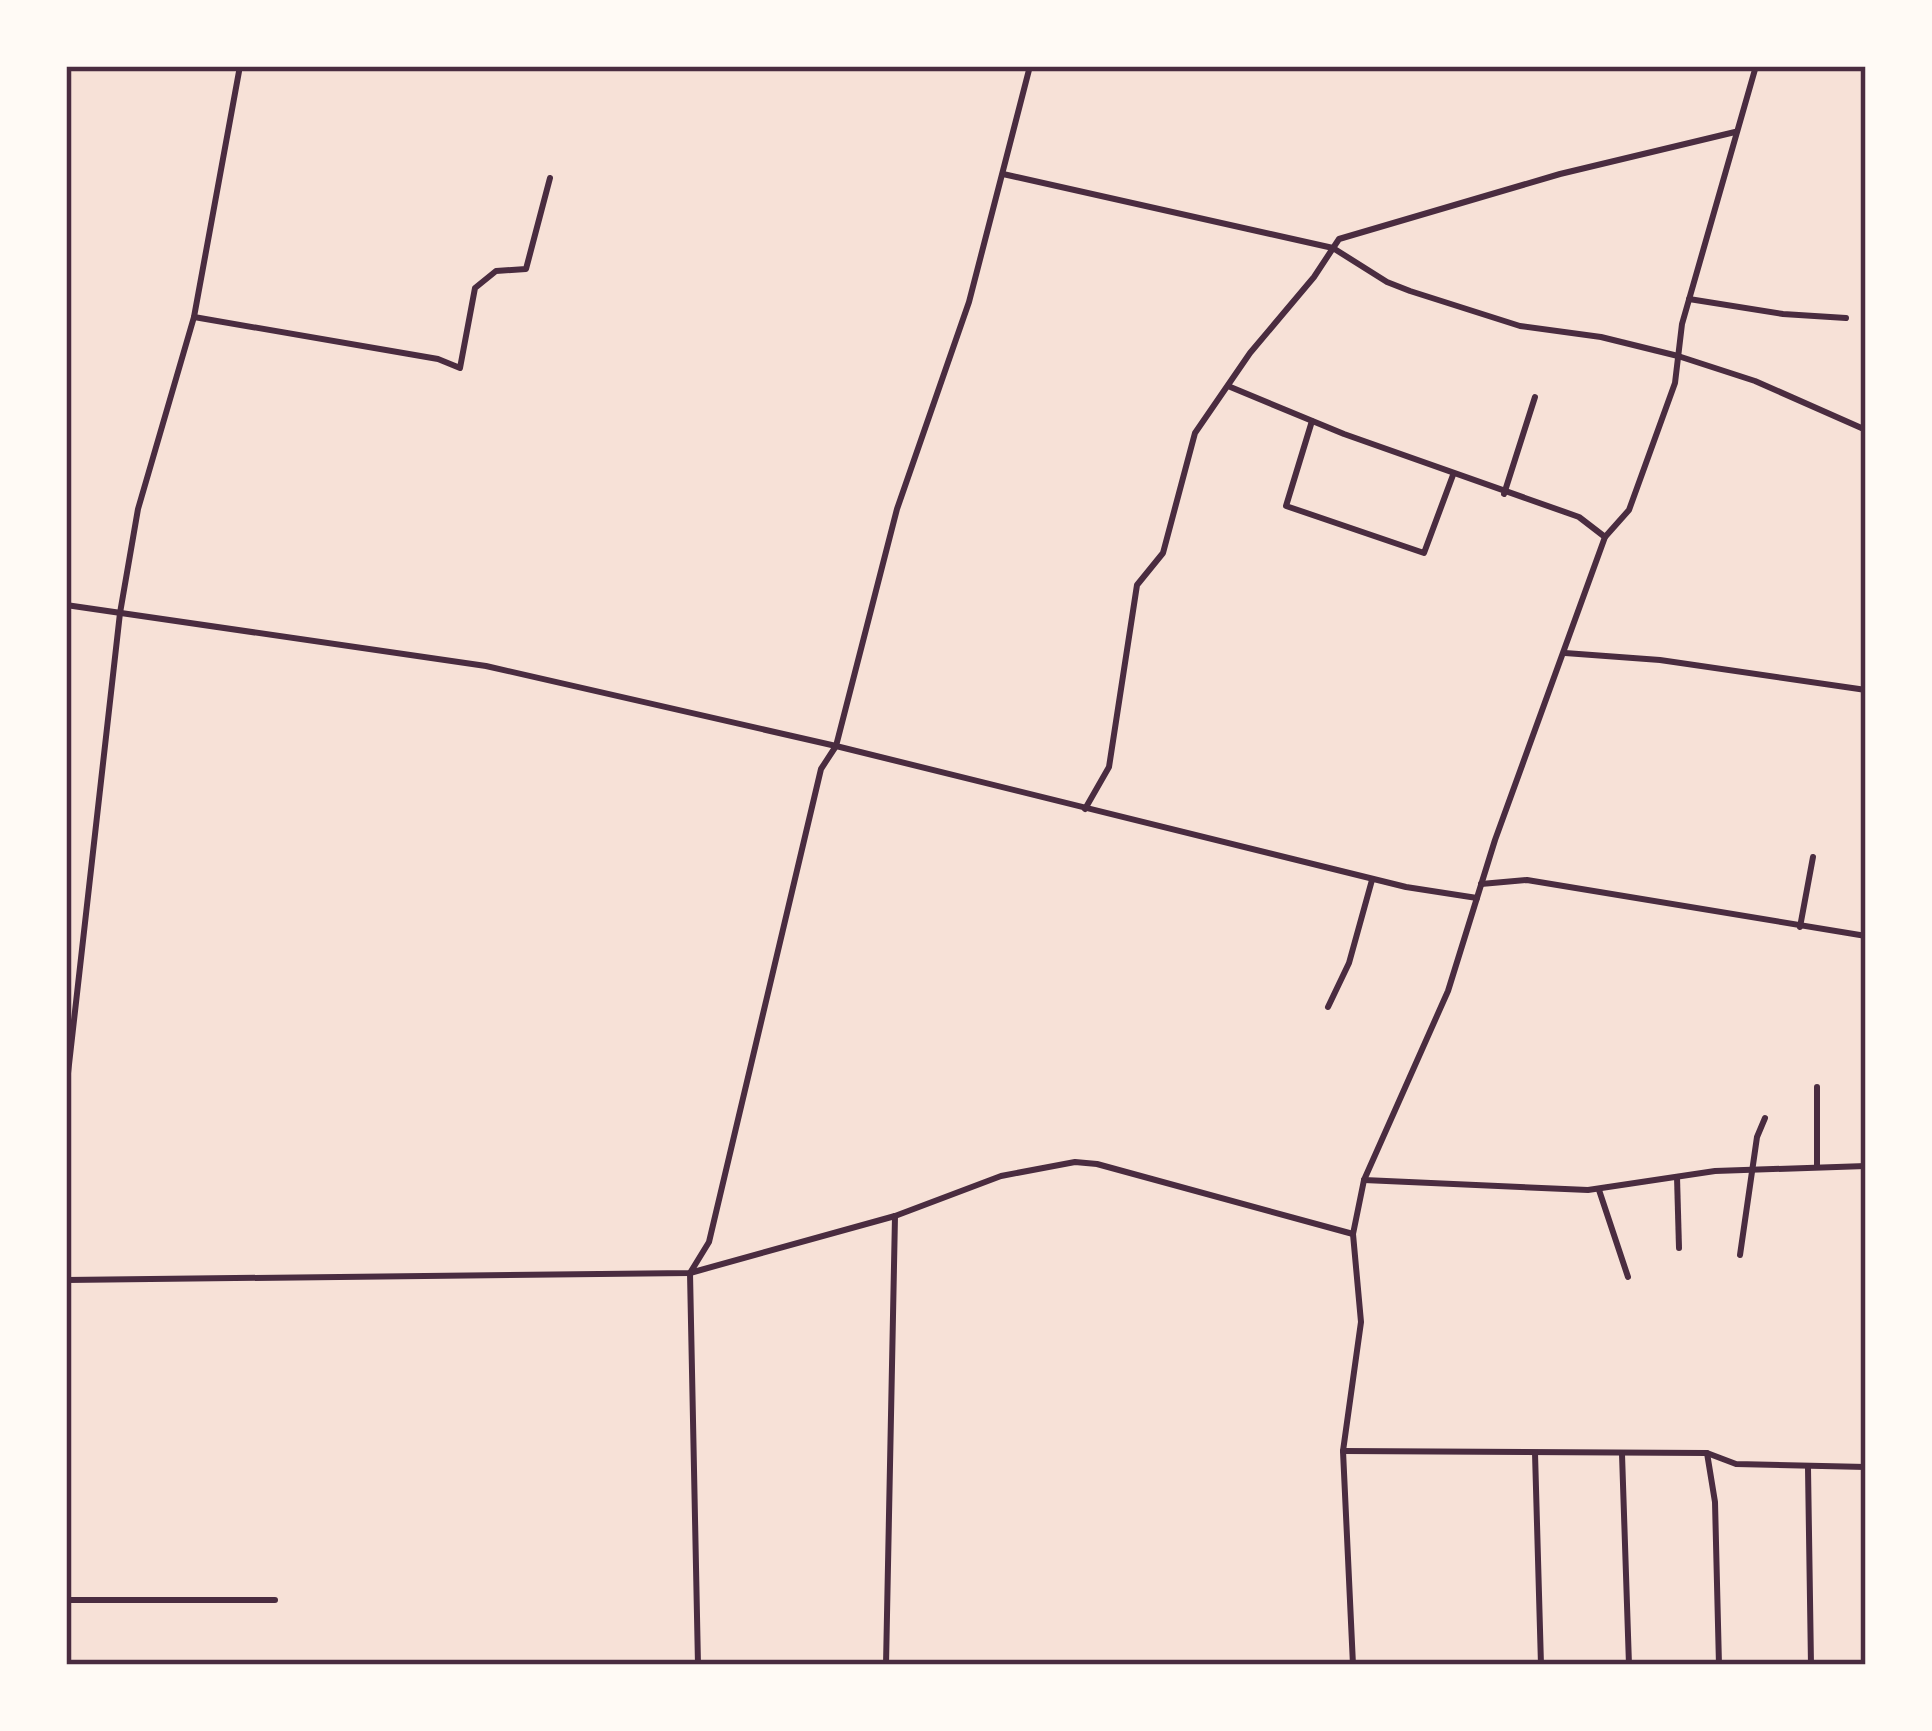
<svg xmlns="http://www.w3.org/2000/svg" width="1932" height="1731" font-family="'Exo 2',sans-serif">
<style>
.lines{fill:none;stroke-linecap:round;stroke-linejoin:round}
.minor{stroke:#4a2c40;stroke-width:6}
.neatline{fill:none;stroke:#4a2c40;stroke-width:4.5}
</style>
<rect width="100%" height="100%" fill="#f7e1d7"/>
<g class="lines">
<g class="minor">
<path d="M1003,174L1333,248L1387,282L1410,291L1520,326L1601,337L1678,356L1755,381L1866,430"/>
<path d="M1689,299L1783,314L1846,318"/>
<path d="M194,317L438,359L460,368L475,288L496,271L526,269L550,178"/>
<path d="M1228,386L1344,434L1579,517L1605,537"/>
<path d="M1312,421L1286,506L1424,553L1453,475"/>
<path d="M1504,494L1535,397"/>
<path d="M66,605L486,666L836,746L1406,887L1477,898"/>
<path d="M1565,653L1660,660L1866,690"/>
<path d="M1085,809L1109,767L1137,585L1163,553L1195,433L1250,353L1314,277L1339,239L1560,174L1735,132"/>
<path d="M1481,884L1527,880L1866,936"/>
<path d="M1800,927L1813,857"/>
<path d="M1328,1007L1349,963L1372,880"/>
<path d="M1817,1087V1167"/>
<path d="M66,1091L120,613L138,509L194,317L240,66"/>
<path d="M1677,1177L1679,1248"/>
<path d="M1364,1180L1588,1190L1715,1171L1866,1166"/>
<path d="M1599,1190L1628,1277"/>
<path d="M1740,1255L1757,1137L1765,1118"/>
<path d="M66,1280L690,1273L895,1216L1001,1176L1075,1162L1097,1164L1353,1234"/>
<path d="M1343,1451L1707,1453L1736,1464L1866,1467"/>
<path d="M1535,1453L1541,1665"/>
<path d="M1707,1453L1715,1502L1719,1665"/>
<path d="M1622,1454L1629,1665"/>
<path d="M1808,1468L1811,1665"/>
<path d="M66,1600H275"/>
<path d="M698,1665L690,1273L709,1242L821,769L836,746L897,509L969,302L1030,66"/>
<path d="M886,1665L895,1216"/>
<path d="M1353,1665L1343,1451L1361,1322L1353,1234L1364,1180L1448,991L1495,840L1605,537L1629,510L1675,383L1682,324L1756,66"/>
</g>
</g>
<rect width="1932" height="1731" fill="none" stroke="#fffaf5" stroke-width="138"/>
<rect x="69" y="69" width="1794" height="1593" class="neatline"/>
</svg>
